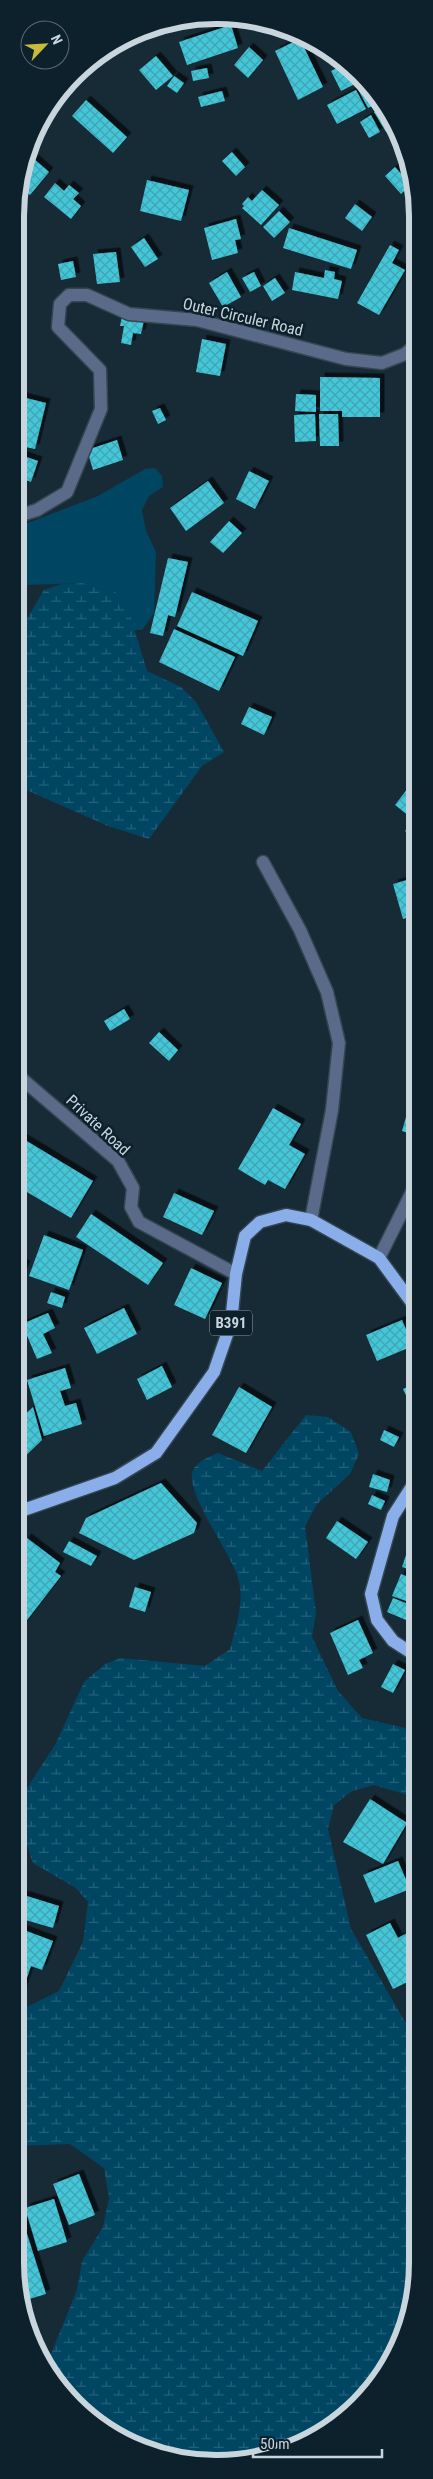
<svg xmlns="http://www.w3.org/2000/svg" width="433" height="2479" font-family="'Roboto Condensed',sans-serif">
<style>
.grass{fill:#004663}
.wetland{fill:url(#wetland-marsh)}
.building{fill:url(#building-cross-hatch);filter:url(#shadow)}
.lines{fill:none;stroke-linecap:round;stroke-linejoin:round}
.minor-casing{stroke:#334651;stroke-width:15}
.major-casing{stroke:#334651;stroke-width:15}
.minor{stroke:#5a6b89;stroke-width:12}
.major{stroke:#8aaeea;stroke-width:12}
.labels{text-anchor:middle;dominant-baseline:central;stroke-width:5;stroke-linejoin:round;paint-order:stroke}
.shield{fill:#0d212c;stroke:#919fa7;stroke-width:1}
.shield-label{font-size:15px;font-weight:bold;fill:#c9d5dc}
.street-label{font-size:16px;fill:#c9d5dc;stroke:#0d212c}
.rim{fill:none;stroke:#c9d5dc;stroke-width:6}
</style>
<defs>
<pattern id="wetland-marsh" width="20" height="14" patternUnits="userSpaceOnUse" patternTransform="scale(1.25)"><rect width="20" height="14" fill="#004663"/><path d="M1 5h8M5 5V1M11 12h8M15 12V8" fill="none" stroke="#246079"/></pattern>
<pattern id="building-cross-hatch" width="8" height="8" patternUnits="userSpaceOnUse" patternTransform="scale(1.25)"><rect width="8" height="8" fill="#43c6d8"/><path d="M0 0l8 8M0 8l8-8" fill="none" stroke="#41a4b2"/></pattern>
<filter id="shadow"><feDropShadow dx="4.5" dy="-4.5" stdDeviation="0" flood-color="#0009"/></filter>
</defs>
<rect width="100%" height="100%" fill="#172b36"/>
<path class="grass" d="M155,468L162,476L163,487L149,496L142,510L146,531L156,552L154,613L142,630H134L127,605L82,583L26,585L15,582V528L98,496L145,469Z"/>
<g class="wetland">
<path d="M82,583L115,592L127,605L147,671L181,687L196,702L224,752L202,766L149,839L108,826L15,785V639L44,590L62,584Z"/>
<path d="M306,1415L328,1417L351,1432L359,1454L350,1474L317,1504L305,1526L316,1613L312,1637L338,1691L362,1718L418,1731V1798L374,1785L352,1791L334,1805L328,1829L351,1929L418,2044V2276L397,2352L349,2414L281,2453L204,2464L128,2443L74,2405L47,2364L77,2290L82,2261L103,2227L109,2198L104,2168L70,2144L15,2146V2013L59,1991L83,1942L88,1902L76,1888L33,1863L18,1818V1802L55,1745L84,1682L105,1664L121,1658L205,1666L230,1649C236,1627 245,1601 238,1578C231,1553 188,1497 192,1474C194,1462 209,1457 218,1453L262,1471Z"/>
</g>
<g class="building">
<path d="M231,25L238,48L187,65L179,42Z"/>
<path d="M300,39L323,87L298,100L275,51Z"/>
<path d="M249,47L263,60L248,78L234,65Z"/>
<path d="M156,56L173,76L156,90L139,70Z"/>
<path d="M345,64L353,70L359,82L341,91L331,71Z"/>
<path d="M207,68L209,78L193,81L191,71Z"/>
<path d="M174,76L184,83L177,93L167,86Z"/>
<path d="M367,85L379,103L368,108L358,89Z"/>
<path d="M356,90L366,109L337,124L327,105Z"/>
<path d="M222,91L225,101L201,107L198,97Z"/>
<path d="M86,100L127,137L113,153L72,116Z"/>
<path d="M382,107L396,125L386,132L374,112Z"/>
<path d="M371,115L380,132L369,138L360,122Z"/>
<path d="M232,152L245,167L236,176L222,161Z"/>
<path d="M34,159L49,172L30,195L20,186L24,171Z"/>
<path d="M395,167L411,185L401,194L385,176Z"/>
<path d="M147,180L189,190L181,221L140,211Z"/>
<path d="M55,183L64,191L69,185L79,193L73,199L81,206L71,219L44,197Z"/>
<path d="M262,190L279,205L261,225L242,208L244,206L242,204L248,197L252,201Z"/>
<path d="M355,204L372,217L362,231L345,218Z"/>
<path d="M279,211L290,222L274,238L263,227Z"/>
<path d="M236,219L241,239L235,240L238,253L212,260L204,228Z"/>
<path d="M289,228L357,250L351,269L283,248Z"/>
<path d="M144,238L158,259L145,267L131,247Z"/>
<path d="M390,245L399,250L392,263L405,270L379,315L357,303Z"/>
<path d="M116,252L120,282L97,284L93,254Z"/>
<path d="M73,261L76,277L61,280L58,264Z"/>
<path d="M325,270L335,272L334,279L342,281L338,299L292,290L295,272L324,278Z"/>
<path d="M227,272L241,297L223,307L209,283Z"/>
<path d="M254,272L261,286L250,292L242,278Z"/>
<path d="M275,278L285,293L272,301L263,286Z"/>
<path d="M122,316L144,320L141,334L133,333L131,345L121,343L124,326H120Z"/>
<path d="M202,339L226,344L220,376L196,372Z"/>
<path d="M320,377L380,378V417H342V411H320Z"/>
<path d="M296,394L316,395V412L295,411Z"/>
<path d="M22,397L46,403L35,449L15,445V427Z"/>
<path d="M160,408L166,420L158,424L152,411Z"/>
<path d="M315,414L316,441L295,442L294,415Z"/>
<path d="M319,414H338L339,446H320Z"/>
<path d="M117,440L123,460L93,470L87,450Z"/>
<path d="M15,453L38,461L31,482L15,476Z"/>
<path d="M249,471L269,481L255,509L236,499Z"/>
<path d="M208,481L224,503L186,531L170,508Z"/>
<path d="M229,521L242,533L223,553L210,542Z"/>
<path d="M168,558L188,562L175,617L168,615L163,636L150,633Z"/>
<path d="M192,592L258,621L243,656L177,626Z"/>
<path d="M174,629L235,657L219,691L159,662Z"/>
<path d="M249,707L272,717L264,735L241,724Z"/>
<path d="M414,780L418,783V840L405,831L414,820L395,805Z"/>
<path d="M418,877V914L403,919L393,884Z"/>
<path d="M124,1009L130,1019L110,1031L104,1021Z"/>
<path d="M159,1032L178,1050L169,1061L149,1043Z"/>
<path d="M416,1082H418V1136L402,1131Z"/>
<path d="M273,1108L301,1124L289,1145L305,1154L285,1189L268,1180L265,1185L238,1169Z"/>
<path d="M15,1134L93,1181L71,1218L15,1185Z"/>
<path d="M174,1193L214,1211L202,1235L163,1217Z"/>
<path d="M91,1214L163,1263L148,1285L76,1237Z"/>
<path d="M418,1214V1237L417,1239L408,1235Z"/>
<path d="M44,1235L83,1250L69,1290L29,1276Z"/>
<path d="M15,1260L26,1265L15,1292Z"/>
<path d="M191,1268L222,1283L205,1319L174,1305Z"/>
<path d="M51,1292L65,1297L62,1308L47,1303Z"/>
<path d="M124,1308L137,1334L97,1354L84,1328Z"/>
<path d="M48,1313L55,1328L43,1334L52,1353L37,1359L22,1324Z"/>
<path d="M402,1320L413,1346L377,1361L366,1335Z"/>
<path d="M162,1366L172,1387L147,1400L137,1379Z"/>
<path d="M65,1368L71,1388L60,1391L65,1406L76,1403L82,1424L44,1436L27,1380Z"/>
<path d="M418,1382V1401L410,1404L403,1389Z"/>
<path d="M239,1387L272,1407L246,1453L212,1435Z"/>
<path d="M33,1407L42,1440L19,1462L15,1448V1423Z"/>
<path d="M384,1430L399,1437L394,1447L380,1440Z"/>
<path d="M373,1474L390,1480L387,1492L369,1487Z"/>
<path d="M161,1483L197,1523L194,1533L134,1560L79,1533L86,1518Z"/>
<path d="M372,1495L385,1501L381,1510L368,1504Z"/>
<path d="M337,1521L368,1542L356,1559L326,1538Z"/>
<path d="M412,1537L418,1539V1572L402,1567Z"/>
<path d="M27,1538L60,1563L55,1572L61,1576L17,1633L15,1553Z"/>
<path d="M69,1541L97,1556L91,1566L63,1552Z"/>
<path d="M401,1574L418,1581V1605L392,1596Z"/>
<path d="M135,1587L151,1592L145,1612L129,1607Z"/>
<path d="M393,1598L418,1608V1625L387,1612Z"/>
<path d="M358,1620L373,1653L359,1660L363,1668L348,1675L330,1633Z"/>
<path d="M393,1664L405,1670L393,1693L381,1687Z"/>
<path d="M370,1799L407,1823L383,1864L343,1842Z"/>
<path d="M398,1861L410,1889L375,1903L363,1875Z"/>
<path d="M20,1894L59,1906L53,1928L15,1917Z"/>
<path d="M390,1923L398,1938L418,1927V1977L393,1989L366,1935Z"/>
<path d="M21,1929L53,1941L42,1970L31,1966L21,1995L15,1993L17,1963L15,1962V1945Z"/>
<path d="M79,2174L95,2215L69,2225L53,2184Z"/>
<path d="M15,2196L46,2294L23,2301L15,2262Z"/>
<path d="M54,2199L67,2242L38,2251L25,2208Z"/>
</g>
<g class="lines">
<defs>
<g id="minor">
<path d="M15,517L37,510L67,492L101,409L100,370L58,327L60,304L69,295H87L129,314L197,320L346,359L382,363L405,354L418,343"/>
<path d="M263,862L300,930L327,992L339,1043L332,1110L311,1220"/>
<path d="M15,1073L118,1161L133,1188L131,1207L139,1222L236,1274"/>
<path d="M379,1258L418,1180"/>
</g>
<g id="major">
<path d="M418,1477L393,1516L371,1594L377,1620L393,1641L418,1657"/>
<path d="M15,1513L115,1478L156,1453L214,1372L231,1323L236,1274L245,1236L260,1222L286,1215L311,1220L379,1258L418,1311"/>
<path d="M418,1861V1870"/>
</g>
</defs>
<use href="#minor" class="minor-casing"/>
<use href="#major" class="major-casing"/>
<use href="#minor" class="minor"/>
<use href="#major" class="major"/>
</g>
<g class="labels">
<rect class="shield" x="210" y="1310.5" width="42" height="25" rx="4"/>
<g class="shield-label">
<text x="231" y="1323">B391</text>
</g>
<g class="street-label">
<text transform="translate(243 317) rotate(13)">Outer Circuler Road</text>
<text transform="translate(98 1125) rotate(43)">Private Road</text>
</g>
</g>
<path d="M0 0H433V2479H0ZM216 24H217A192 192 0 0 1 409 216V2263A192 192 0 0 1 217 2455H216A192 192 0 0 1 24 2263V216A192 192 0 0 1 216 24Z" fill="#0d212c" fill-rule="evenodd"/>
<path class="rim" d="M216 24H217A192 192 0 0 1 409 216V2263A192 192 0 0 1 217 2455H216A192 192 0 0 1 24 2263V216A192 192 0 0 1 216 24Z"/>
<g transform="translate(45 45) rotate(65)"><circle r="24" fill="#0d212c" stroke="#586972"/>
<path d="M0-4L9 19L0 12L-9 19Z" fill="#c9ba3a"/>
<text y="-8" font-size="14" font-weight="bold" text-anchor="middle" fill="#c9d5dc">N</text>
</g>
<path d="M253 2449v8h129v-8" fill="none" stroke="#c9d5dc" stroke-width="2.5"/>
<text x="260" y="2449" font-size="15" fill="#c9d5dc" stroke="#0d212c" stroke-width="4" paint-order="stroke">50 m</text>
</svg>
